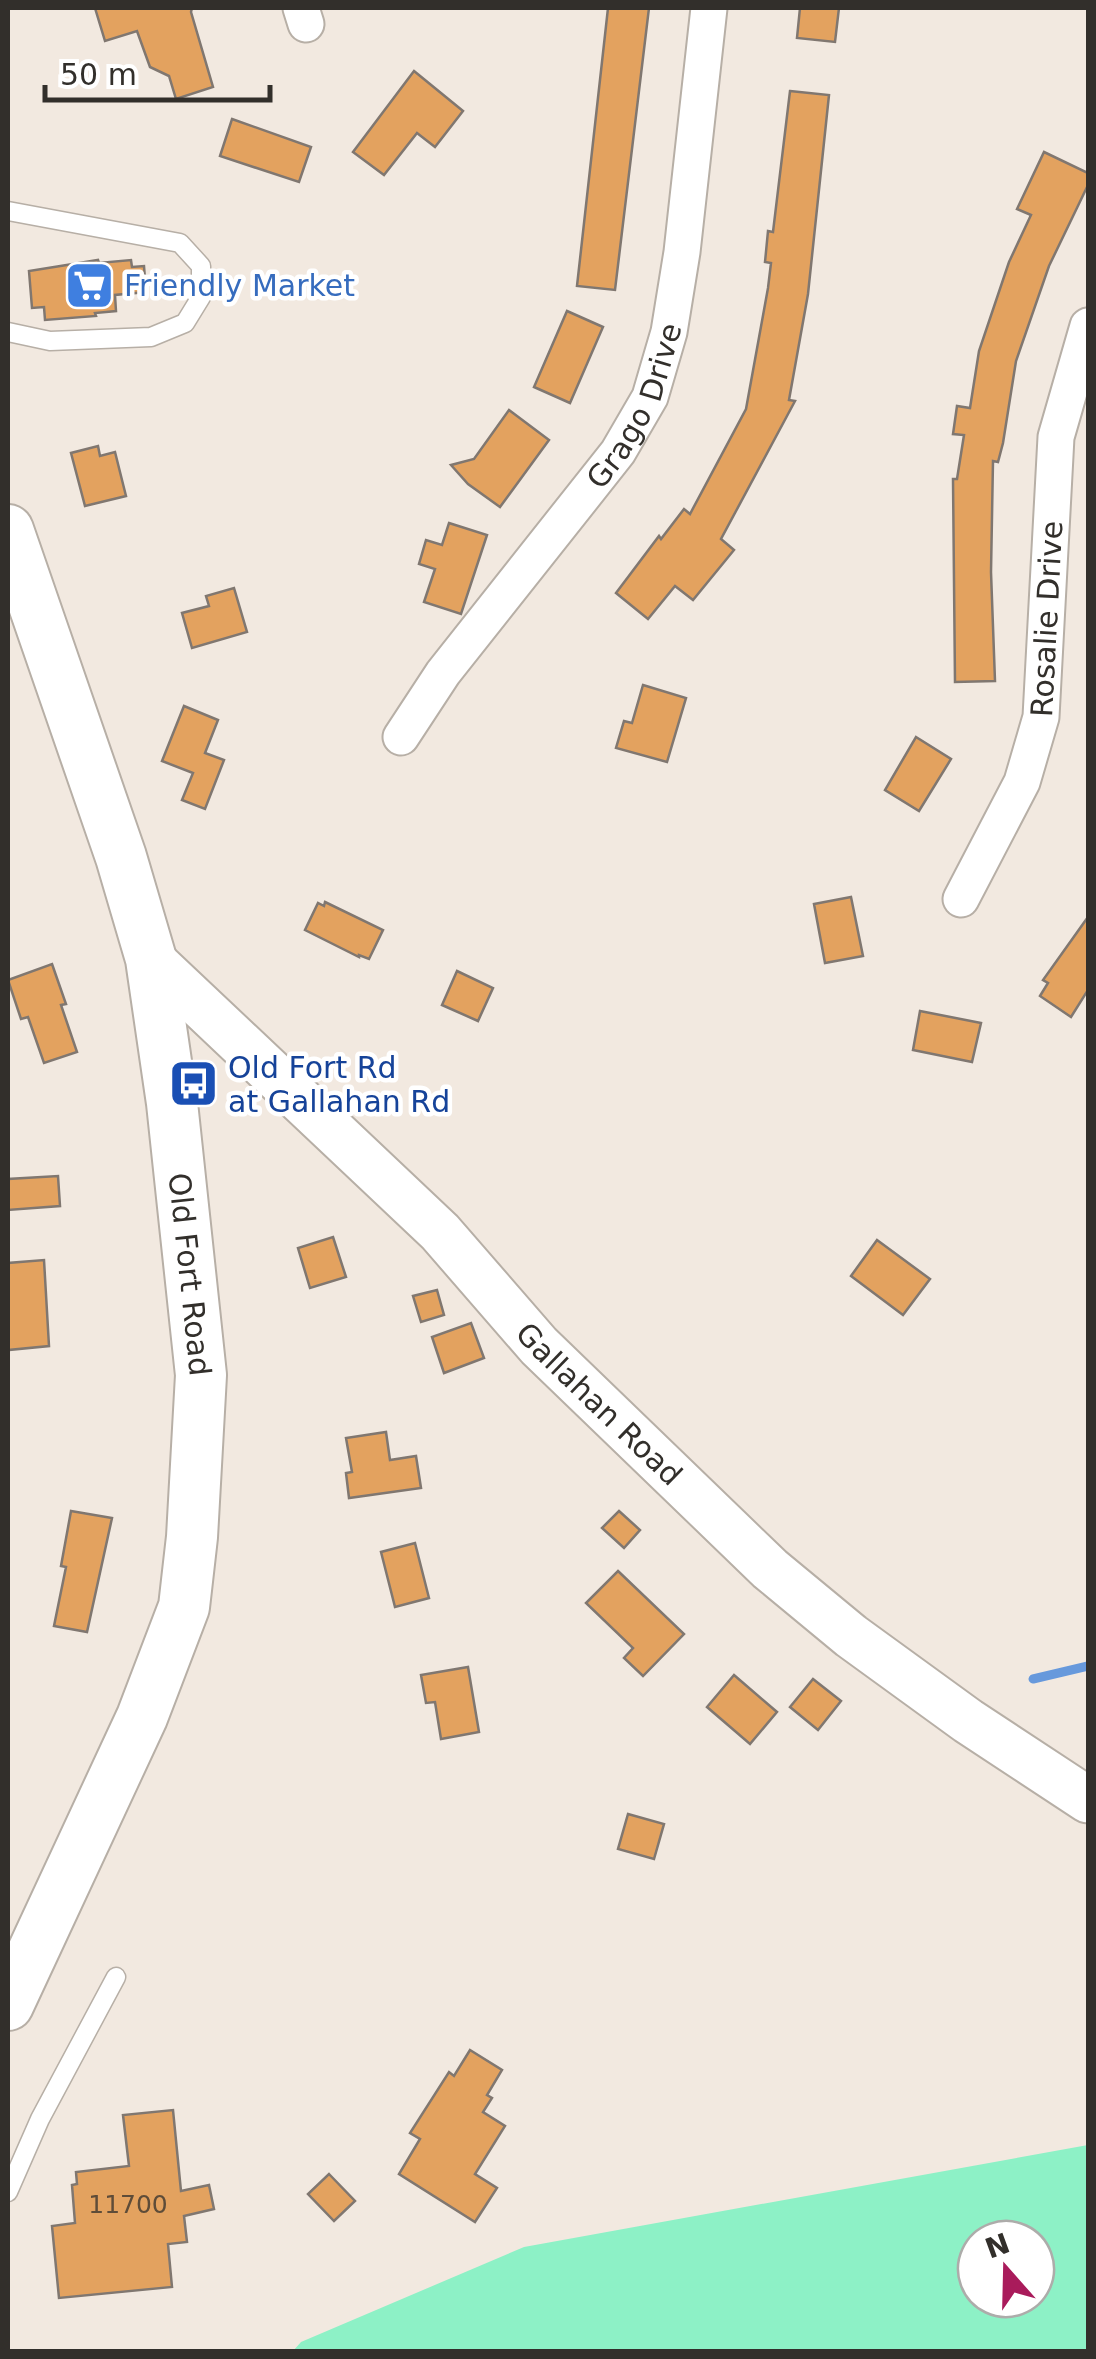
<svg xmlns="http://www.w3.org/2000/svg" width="1096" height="2359" font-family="'DejaVu Sans',sans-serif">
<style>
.green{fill:#8df1c6;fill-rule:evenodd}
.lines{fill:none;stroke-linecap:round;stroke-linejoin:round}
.stream{stroke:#6799dc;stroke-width:9}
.building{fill:#e3a25f;stroke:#807770;stroke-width:2.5}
.service-casing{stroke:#b7afa6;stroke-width:21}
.minor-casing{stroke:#b7afa6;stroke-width:39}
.tertiary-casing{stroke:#b7afa6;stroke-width:49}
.secondary-casing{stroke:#b7afa6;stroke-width:54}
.service{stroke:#fff;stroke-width:18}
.minor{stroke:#fff;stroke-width:35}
.tertiary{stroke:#fff;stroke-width:45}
.secondary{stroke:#fff;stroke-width:50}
.labels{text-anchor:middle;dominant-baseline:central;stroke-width:9;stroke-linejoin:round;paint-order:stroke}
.number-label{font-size:25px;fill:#5e4c38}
.shop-label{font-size:30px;fill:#366cbe;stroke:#fff;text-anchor:start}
.street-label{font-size:30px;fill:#322f2b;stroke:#fff}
.transit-label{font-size:30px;fill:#164399;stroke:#fff;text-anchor:start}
</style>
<rect width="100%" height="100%" fill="#f2e9e0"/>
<path class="green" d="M1088,2145V2351H293L301,2342L524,2247ZM976,2239H1036V2299H976Z"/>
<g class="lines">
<path class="stream" d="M1033,1679L1088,1666"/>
</g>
<g class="building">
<path d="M95,8H192L191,12L213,87L176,99L169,76L150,67L137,31L105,41Z"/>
<path d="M608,8H649L615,290L577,286Z"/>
<path d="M800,8H839L835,42L797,38Z"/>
<path d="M414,71L463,111L435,147L417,133L384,175L353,152Z"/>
<path d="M790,91L829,95L808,294L789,400L795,401L721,539L734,550L693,600L675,586L648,619L616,593L659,536L661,539L684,509L690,514L746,409L768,288L771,263L765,262L768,231L773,232Z"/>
<path d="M232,119L311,147L299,182L220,156Z"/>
<path d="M1044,152L1088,173V185L1049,266L1016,361L1003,443L998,462L993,461L991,572L995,681L955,682L953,479H957L964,435L953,434L957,406L970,408L979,351L1009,262L1031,215L1017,209Z"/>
<path d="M98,260L99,263L131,260L132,267L144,266L146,292L115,295L116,311L95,313L96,316L45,320L44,307L32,308L29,271Z"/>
<path d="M567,311L603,327L570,403L534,387Z"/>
<path d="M509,410L549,440L500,507L468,484L451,465L474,459Z"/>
<path d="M98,446L100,456L115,452L126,496L85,506L71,453Z"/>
<path d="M449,523L487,535L461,614L424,602L435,569L419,564L426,540L442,545Z"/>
<path d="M234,588L247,632L192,648L182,613L209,606L206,596Z"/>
<path d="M643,685L686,698L667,762L616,748L624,721L632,723Z"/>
<path d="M184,706L218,720L205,753L224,760L205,809L182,800L193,773L162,761Z"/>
<path d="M916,737L951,759L919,811L885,790Z"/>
<path d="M851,897L863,956L825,963L814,904Z"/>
<path d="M325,902L383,930L369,959L359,955V957L305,930L318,903L324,906Z"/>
<path d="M1088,917V990L1071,1017L1040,996L1048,983L1043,980Z"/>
<path d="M52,964L66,1004L61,1005L77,1052L44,1063L28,1017L21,1019L8,980Z"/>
<path d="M457,971L493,988L478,1021L442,1005Z"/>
<path d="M920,1011L981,1023L972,1062L913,1050Z"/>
<path d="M58,1176L60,1206L8,1210V1179Z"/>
<path d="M333,1237L346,1277L310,1288L298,1248Z"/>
<path d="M877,1240L930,1279L903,1315L851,1276Z"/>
<path d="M44,1260L49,1346L8,1350V1263Z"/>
<path d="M437,1290L444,1315L421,1322L413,1296Z"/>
<path d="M471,1323L484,1358L444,1373L432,1337Z"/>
<path d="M386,1432L390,1460L416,1456L421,1488L349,1498L346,1473L352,1472L346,1438Z"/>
<path d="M71,1511L112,1518L87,1632L54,1626L66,1567L61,1566Z"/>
<path d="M619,1511L640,1530L624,1548L602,1528Z"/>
<path d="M415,1543L429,1598L395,1607L381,1552Z"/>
<path d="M618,1571L684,1634L643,1676L624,1658L633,1648L586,1603Z"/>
<path d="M468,1667L479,1732L441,1739L435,1702L426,1703L421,1675Z"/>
<path d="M734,1675L777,1712L750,1744L707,1707Z"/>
<path d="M813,1679L841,1701L818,1730L790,1707Z"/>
<path d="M628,1814L664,1824L654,1859L618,1849Z"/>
<path d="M470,2050L502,2070L487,2095L492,2098L483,2112L505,2126L475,2174L497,2188L475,2222L399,2174L420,2139L410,2133L449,2072L454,2076Z"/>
<path d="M173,2110L181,2191L209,2185L214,2209L184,2216L187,2242L168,2244L172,2287L59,2298L52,2226L75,2223L72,2185L77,2184L76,2172L129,2166L123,2115Z"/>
<path d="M329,2174L355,2201L334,2221L308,2194Z"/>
</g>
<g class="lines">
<defs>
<g id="service">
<path d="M8,211L180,243L201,266V297L185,323L151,337L50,341L8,332"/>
<path d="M8,2192L40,2119L116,1977"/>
</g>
<g id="minor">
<path d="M301,8L306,24"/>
<path id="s1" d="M401,737L443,673L618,452L650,397L669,332L682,252L709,8"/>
<path id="s2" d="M961,899L1022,782L1041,717L1056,437L1088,326"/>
</g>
<g id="tertiary">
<path id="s3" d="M151,959L440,1232L539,1346L770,1569L851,1636L968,1721L1088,1800"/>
</g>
<g id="secondary">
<path id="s4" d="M8,530L121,857L151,959L172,1103L201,1375L192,1537L184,1607L142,1717L8,2005"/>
</g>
</defs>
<use href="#service" class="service-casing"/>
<use href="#minor" class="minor-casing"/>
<use href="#tertiary" class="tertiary-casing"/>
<use href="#secondary" class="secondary-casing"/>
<use href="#service" class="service"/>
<use href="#minor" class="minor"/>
<use href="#tertiary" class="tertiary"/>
<use href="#secondary" class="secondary"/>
</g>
<defs>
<symbol id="supermarket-square" viewBox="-11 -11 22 22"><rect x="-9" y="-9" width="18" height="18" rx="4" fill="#3f7fe0" stroke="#fff"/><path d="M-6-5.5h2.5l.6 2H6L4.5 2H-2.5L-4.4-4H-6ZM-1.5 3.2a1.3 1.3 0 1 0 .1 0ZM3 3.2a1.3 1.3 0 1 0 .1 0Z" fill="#fff"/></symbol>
<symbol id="bus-square" viewBox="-11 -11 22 22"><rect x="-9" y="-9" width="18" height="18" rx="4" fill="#1a4fb4" stroke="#fff"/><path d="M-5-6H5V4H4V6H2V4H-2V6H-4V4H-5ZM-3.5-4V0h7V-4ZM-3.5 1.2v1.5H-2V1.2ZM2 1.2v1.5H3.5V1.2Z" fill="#fff"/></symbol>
</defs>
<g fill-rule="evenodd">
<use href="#supermarket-square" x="62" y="258" width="55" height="55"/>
<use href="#bus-square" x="166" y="1056" width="55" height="55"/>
</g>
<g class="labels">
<g class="number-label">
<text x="128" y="2204">11700</text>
</g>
<g class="shop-label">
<text x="124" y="285">Friendly Market</text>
</g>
<g class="street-label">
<text stroke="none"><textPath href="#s1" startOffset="408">Grago Drive</textPath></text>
<text stroke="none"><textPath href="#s2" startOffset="298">Rosalie Drive</textPath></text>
<text stroke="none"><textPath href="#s4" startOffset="770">Old Fort Road</textPath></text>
<text stroke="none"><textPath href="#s3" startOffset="632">Gallahan Road</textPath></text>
</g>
<g class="transit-label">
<text x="228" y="1067">Old Fort Rd<tspan x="228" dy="34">at Gallahan Rd</tspan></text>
</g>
</g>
<rect width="1096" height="2359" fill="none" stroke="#322f2b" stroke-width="20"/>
<g transform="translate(1006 2269) rotate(340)"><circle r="48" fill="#ffffff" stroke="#adacaa" stroke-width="2.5"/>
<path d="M0-8L18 38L0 25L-18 38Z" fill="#a91b5b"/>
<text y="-15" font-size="28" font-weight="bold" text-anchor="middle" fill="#322f2b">N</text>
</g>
<path d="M45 85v15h225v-15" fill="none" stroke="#322f2b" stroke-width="5"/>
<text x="60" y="85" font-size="30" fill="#322f2b" stroke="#ffffff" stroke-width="8" paint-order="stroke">50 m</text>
</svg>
